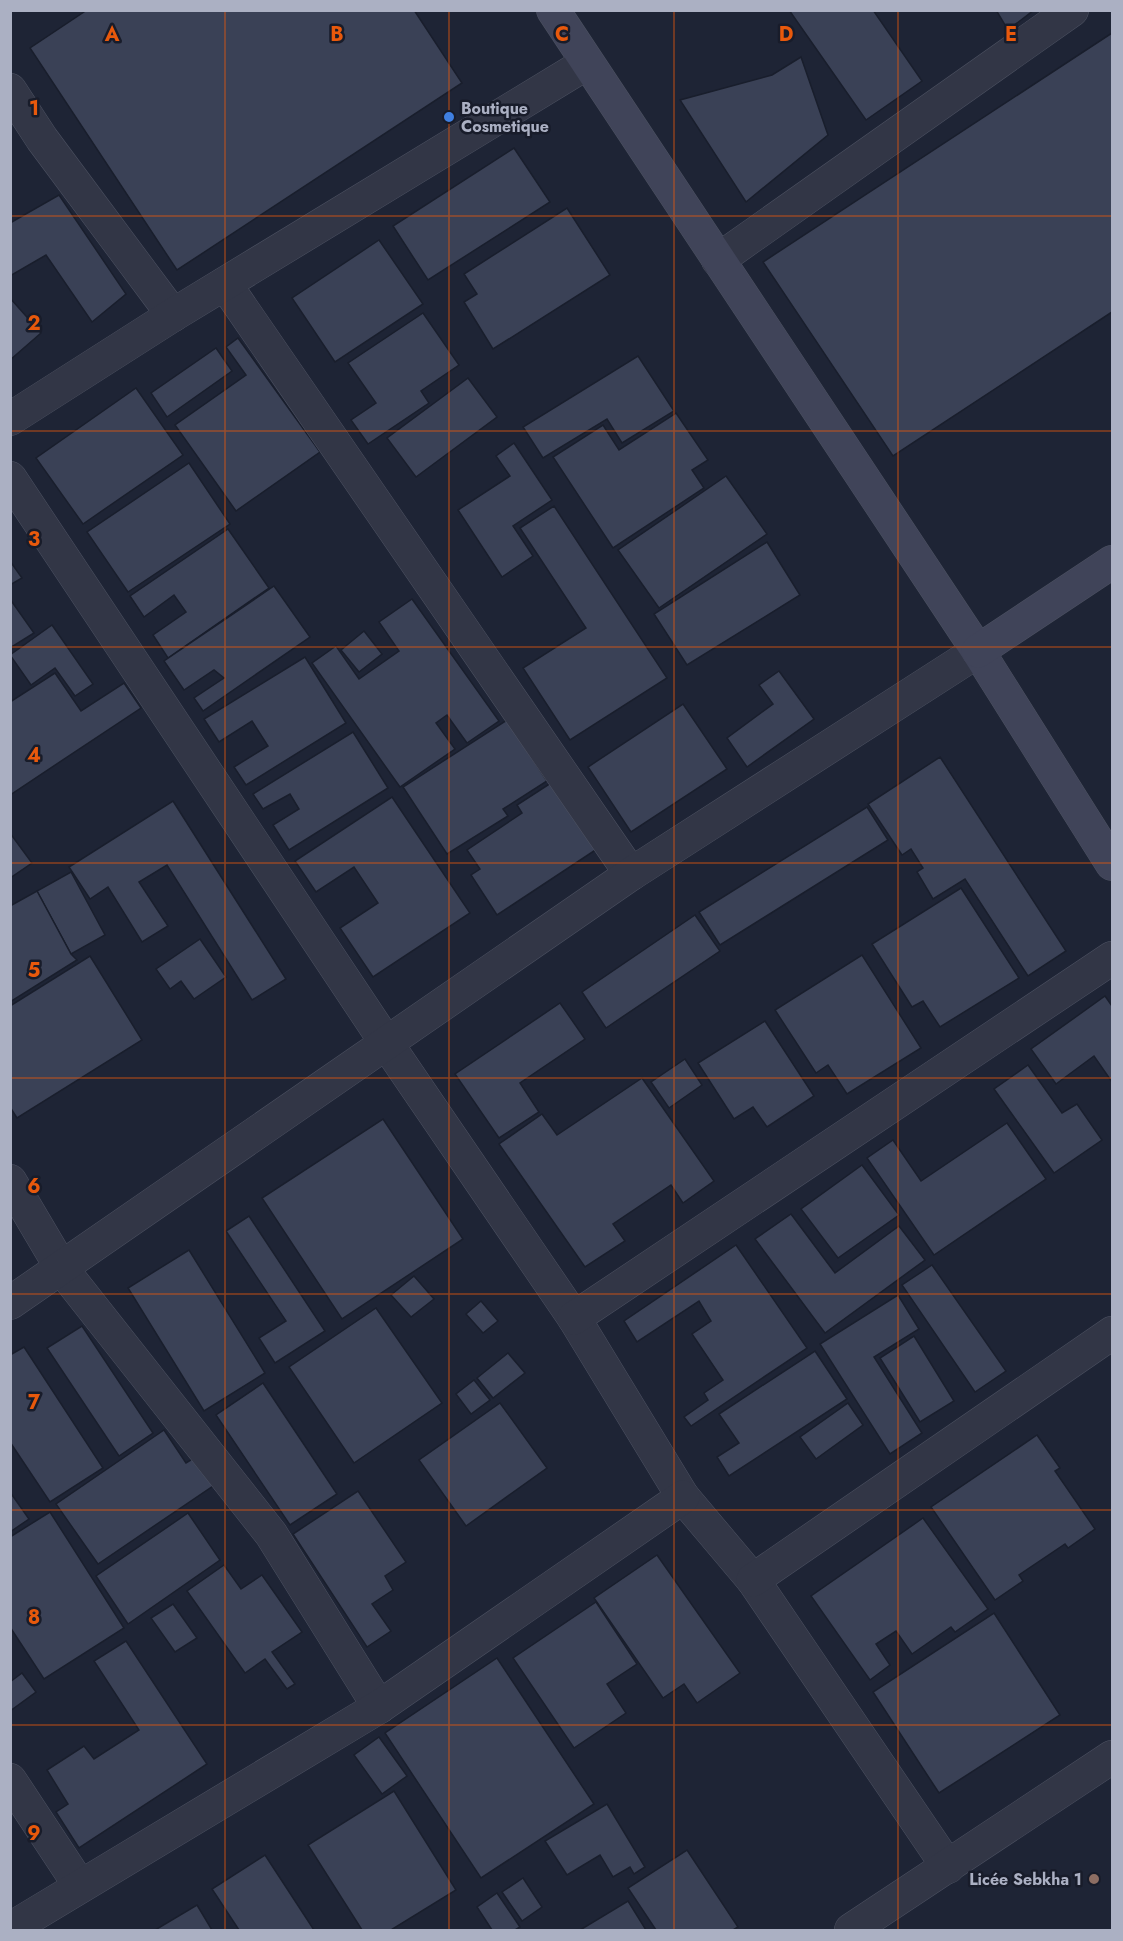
<svg xmlns="http://www.w3.org/2000/svg" width="1123" height="1941" font-family="Jost,sans-serif">
<style>
.building{fill:#3a4156;stroke:#191e2c;stroke-width:1.5}
.lines{fill:none;stroke-linecap:round;stroke-linejoin:round}
.street-casing{stroke:#4c5161;stroke-width:34}
.secondary-casing{stroke:#4c5161;stroke-width:34}
.street{stroke:#323646;stroke-width:33}
.secondary{stroke:#404459;stroke-width:33}
.grid{fill:none;stroke:#e8590c;stroke-width:1.5;stroke-opacity:0.55}
.shop-dot{fill:#3f7fe0;stroke:#181c2a;stroke-width:2}
.education-dot{fill:#8d6e63;stroke:#181c2a;stroke-width:2}
.labels{text-anchor:middle;dominant-baseline:central;stroke-width:5;stroke-linejoin:round;paint-order:stroke}
.poi-label{font-size:16px;font-weight:bold;fill:#abb0c3;stroke:#181c2a;text-anchor:start}
.grid-label{font-size:20px;text-anchor:middle;font-weight:bold;fill:#e8590c;stroke:#181c2a;stroke-width:5;stroke-linejoin:round;paint-order:stroke}
</style>
<rect width="100%" height="100%" fill="#1e2435"/>
<g class="building">
<path d="M87,10H414L462,83L177,270L30,48Z"/>
<path d="M789,10H873L922,81L866,120Z"/>
<path d="M996,10H1034L1008,30Z"/>
<path d="M1112,33V312L893,456L763,262Z"/>
<path d="M801,57L828,135L746,202L680,100L772,75Z"/>
<path d="M514,148L550,202L428,280L393,226Z"/>
<path d="M59,195L126,294L92,322L46,255L10,276V223Z"/>
<path d="M567,208L610,275L493,349L464,302L477,294L464,274Z"/>
<path d="M379,240L423,304L335,362L292,298Z"/>
<path d="M10,298L41,333L10,360Z"/>
<path d="M423,313L459,365L421,391L429,403L368,444L351,420L376,403L348,363Z"/>
<path d="M238,338L320,452L236,511L175,425L246,375L226,347Z"/>
<path d="M216,348L232,371L167,417L151,393Z"/>
<path d="M638,356L674,411L622,443L607,419L543,458L523,427Z"/>
<path d="M468,378L497,417L416,477L387,438Z"/>
<path d="M136,388L183,455L83,524L36,458Z"/>
<path d="M676,413L708,460L692,470L704,488L613,548L553,457L603,425L619,450Z"/>
<path d="M514,443L552,500L513,526L533,556L502,577L458,510L510,476L496,456Z"/>
<path d="M189,463L230,524L128,592L87,532Z"/>
<path d="M726,476L767,534L659,608L618,550Z"/>
<path d="M554,506L667,678L570,740L523,668L586,628L520,528Z"/>
<path d="M228,529L269,588L168,658L153,635L186,612L174,595L144,617L130,596Z"/>
<path d="M767,542L800,595L687,665L654,614Z"/>
<path d="M10,561L22,578L10,585Z"/>
<path d="M274,586L310,637L203,711L194,698L224,678L214,670L184,690L164,661Z"/>
<path d="M10,599L34,633L10,648Z"/>
<path d="M412,599L499,721L467,743L447,715L436,723L455,749L400,787L312,663L336,646L359,679L399,651L379,622Z"/>
<path d="M52,625L93,684L75,696L55,668L31,685L10,655Z"/>
<path d="M364,631L382,654L359,672L341,650Z"/>
<path d="M305,657L346,723L246,785L234,767L268,746L252,721L219,742L204,719Z"/>
<path d="M779,671L814,719L747,767L727,738L773,704L759,685Z"/>
<path d="M55,673L81,711L124,683L141,708L10,795V702Z"/>
<path d="M683,704L727,769L631,832L588,767Z"/>
<path d="M507,720L547,781L503,809L508,816L447,854L403,787Z"/>
<path d="M353,732L388,788L289,850L273,825L299,809L290,794L263,809L253,794Z"/>
<path d="M940,757L1066,951L1028,976L965,879L933,899L917,872L923,868L911,849L902,855L868,804Z"/>
<path d="M554,781L600,847L497,915L471,875L480,869L467,850L522,813L517,805Z"/>
<path d="M392,797L470,913L373,977L340,928L378,903L354,867L316,892L295,861Z"/>
<path d="M173,801L286,979L252,1000L167,865L139,882L168,926L142,942L108,887L90,899L69,867Z"/>
<path d="M867,807L888,840L720,945L699,912Z"/>
<path d="M10,833L32,863L10,878Z"/>
<path d="M71,872L105,935L71,954L37,891Z"/>
<path d="M961,888L1019,978L940,1027L923,1001L912,1007L872,944Z"/>
<path d="M37,891L71,954L77,960L10,1002V906Z"/>
<path d="M695,915L720,951L606,1028L582,992Z"/>
<path d="M200,939L226,977L194,999L181,981L170,989L156,969Z"/>
<path d="M862,955L921,1048L847,1094L828,1065L816,1073L775,1010Z"/>
<path d="M90,956L142,1040L17,1118L10,1107V1006Z"/>
<path d="M1105,996L1112,1006V1082L1094,1056L1056,1084L1031,1049Z"/>
<path d="M560,1003L585,1039L520,1083L539,1112L499,1138L455,1074Z"/>
<path d="M765,1021L814,1096L767,1127L753,1107L734,1119L698,1063Z"/>
<path d="M685,1059L702,1085L669,1108L651,1082Z"/>
<path d="M1028,1065L1062,1113L1077,1104L1102,1140L1054,1173L994,1089Z"/>
<path d="M642,1078L714,1181L683,1203L671,1185L613,1224L625,1241L585,1267L499,1144L542,1114L557,1135Z"/>
<path d="M383,1119L463,1239L342,1319L262,1198Z"/>
<path d="M1007,1123L1046,1179L934,1255L867,1158L893,1140L921,1181Z"/>
<path d="M862,1165L899,1215L838,1258L801,1209Z"/>
<path d="M791,1214L835,1273L899,1226L925,1260L825,1333L755,1239Z"/>
<path d="M249,1216L325,1331L275,1363L259,1338L286,1321L226,1231Z"/>
<path d="M736,1245L807,1348L691,1426L684,1417L708,1400L704,1393L723,1380L692,1334L711,1321L699,1301L637,1342L624,1321Z"/>
<path d="M189,1250L265,1373L204,1411L128,1288Z"/>
<path d="M932,1265L1006,1371L975,1392L902,1285Z"/>
<path d="M414,1276L434,1299L411,1317L391,1295Z"/>
<path d="M898,1295L919,1329L874,1357L922,1433L890,1454L820,1344Z"/>
<path d="M481,1301L498,1321L483,1333L466,1314Z"/>
<path d="M376,1308L442,1403L354,1463L289,1367Z"/>
<path d="M82,1326L153,1433L119,1456L47,1348Z"/>
<path d="M914,1336L954,1401L920,1422L880,1358Z"/>
<path d="M24,1347L103,1468L50,1502L10,1442V1355Z"/>
<path d="M815,1351L847,1399L729,1476L717,1457L739,1443L719,1414Z"/>
<path d="M508,1353L525,1373L493,1398L477,1378Z"/>
<path d="M474,1380L490,1400L471,1414L456,1394Z"/>
<path d="M263,1383L337,1494L290,1525L216,1415Z"/>
<path d="M500,1403L547,1468L466,1526L419,1460Z"/>
<path d="M848,1403L863,1425L816,1459L800,1437Z"/>
<path d="M164,1430L186,1463L194,1458L213,1486L98,1564L56,1504Z"/>
<path d="M1037,1435L1060,1468L1055,1471L1095,1529L1068,1548L1065,1544L1019,1575L1023,1581L995,1600L931,1507Z"/>
<path d="M358,1491L406,1562L385,1576L393,1590L372,1604L391,1631L367,1647L293,1534Z"/>
<path d="M10,1492L29,1519L10,1532Z"/>
<path d="M50,1512L124,1628L44,1679L10,1627V1537Z"/>
<path d="M188,1513L220,1560L128,1624L96,1576Z"/>
<path d="M923,1518L988,1609L955,1632L951,1627L912,1654L896,1631L876,1644L890,1665L870,1680L811,1596Z"/>
<path d="M657,1555L740,1673L697,1703L684,1684L663,1698L594,1598Z"/>
<path d="M224,1565L241,1589L262,1575L302,1632L272,1652L295,1684L287,1689L265,1659L245,1673L187,1591Z"/>
<path d="M596,1602L637,1664L607,1684L626,1713L574,1748L513,1658Z"/>
<path d="M173,1604L197,1638L175,1652L151,1618Z"/>
<path d="M994,1613L1060,1715L939,1793L873,1692Z"/>
<path d="M126,1641L207,1764L79,1848L56,1812L68,1804L47,1770L84,1746L94,1759L139,1730L94,1661Z"/>
<path d="M497,1658L594,1804L481,1878L385,1733Z"/>
<path d="M22,1673L36,1692L10,1711V1682Z"/>
<path d="M379,1737L407,1776L382,1794L354,1755Z"/>
<path d="M394,1791L456,1890L391,1930H362L308,1845Z"/>
<path d="M607,1804L645,1867L634,1874L630,1867L613,1877L600,1855L567,1875L545,1841Z"/>
<path d="M687,1850L738,1927L733,1930H656L628,1888Z"/>
<path d="M265,1855L314,1930H239L212,1889Z"/>
<path d="M523,1878L542,1907L522,1921L502,1892Z"/>
<path d="M497,1893L520,1927L515,1930H492L477,1907Z"/>
<path d="M628,1901L646,1930H580Z"/>
<path d="M197,1905L212,1930H155Z"/>
</g>
<g class="lines">
<defs>
<g id="street">
<path d="M10,90L42,139L173,315"/>
<path d="M718,260L1072,10"/>
<path d="M225,284L631,874"/>
<path d="M10,419L173,315L587,63"/>
<path d="M10,478L387,1044L574,1318L683,1497L753,1580L948,1867"/>
<path d="M10,1181L62,1269L271,1534L379,1707"/>
<path d="M10,1303L631,874L978,651"/>
<path d="M574,1318L1112,958"/>
<path d="M753,1580L1112,1333"/>
<path d="M10,1780L80,1886"/>
<path d="M10,1929L379,1707L683,1497"/>
<path d="M851,1930L1112,1757"/>
</g>
<g id="secondary">
<path d="M553,10L978,651L1112,864"/>
<path d="M978,651L1112,562"/>
</g>
</defs>
<use href="#street" class="street-casing"/>
<use href="#secondary" class="secondary-casing"/>
<use href="#street" class="street"/>
<use href="#secondary" class="secondary"/>
</g>
<path class="grid" d="M225,10V1930M449,10V1930M674,10V1930M898,10V1930M10,216H1112M10,431H1112M10,647H1112M10,863H1112M10,1078H1112M10,1294H1112M10,1510H1112M10,1725H1112"/>
<circle class="shop-dot" cx="449" cy="117" r="6"/>
<circle class="education-dot" cx="1094" cy="1879" r="6"/>
<g class="labels">
<g class="poi-label">
<text x="461" y="108">Boutique<tspan x="461" dy="18">Cosmetique</tspan></text>
<text x="1082" y="1879" text-anchor="end">Licée Sebkha 1</text>
</g>
</g>
<g class="grid-label">
<text x="112" y="41">A</text>
<text x="337" y="41">B</text>
<text x="562" y="41">C</text>
<text x="786" y="41">D</text>
<text x="1011" y="41">E</text>
<text x="34" y="115">1</text>
<text x="34" y="330">2</text>
<text x="34" y="546">3</text>
<text x="34" y="762">4</text>
<text x="34" y="977">5</text>
<text x="34" y="1193">6</text>
<text x="34" y="1409">7</text>
<text x="34" y="1624">8</text>
<text x="34" y="1840">9</text>
</g>
<rect width="1123" height="1941" fill="none" stroke="#abb0c3" stroke-width="24"/>
</svg>
